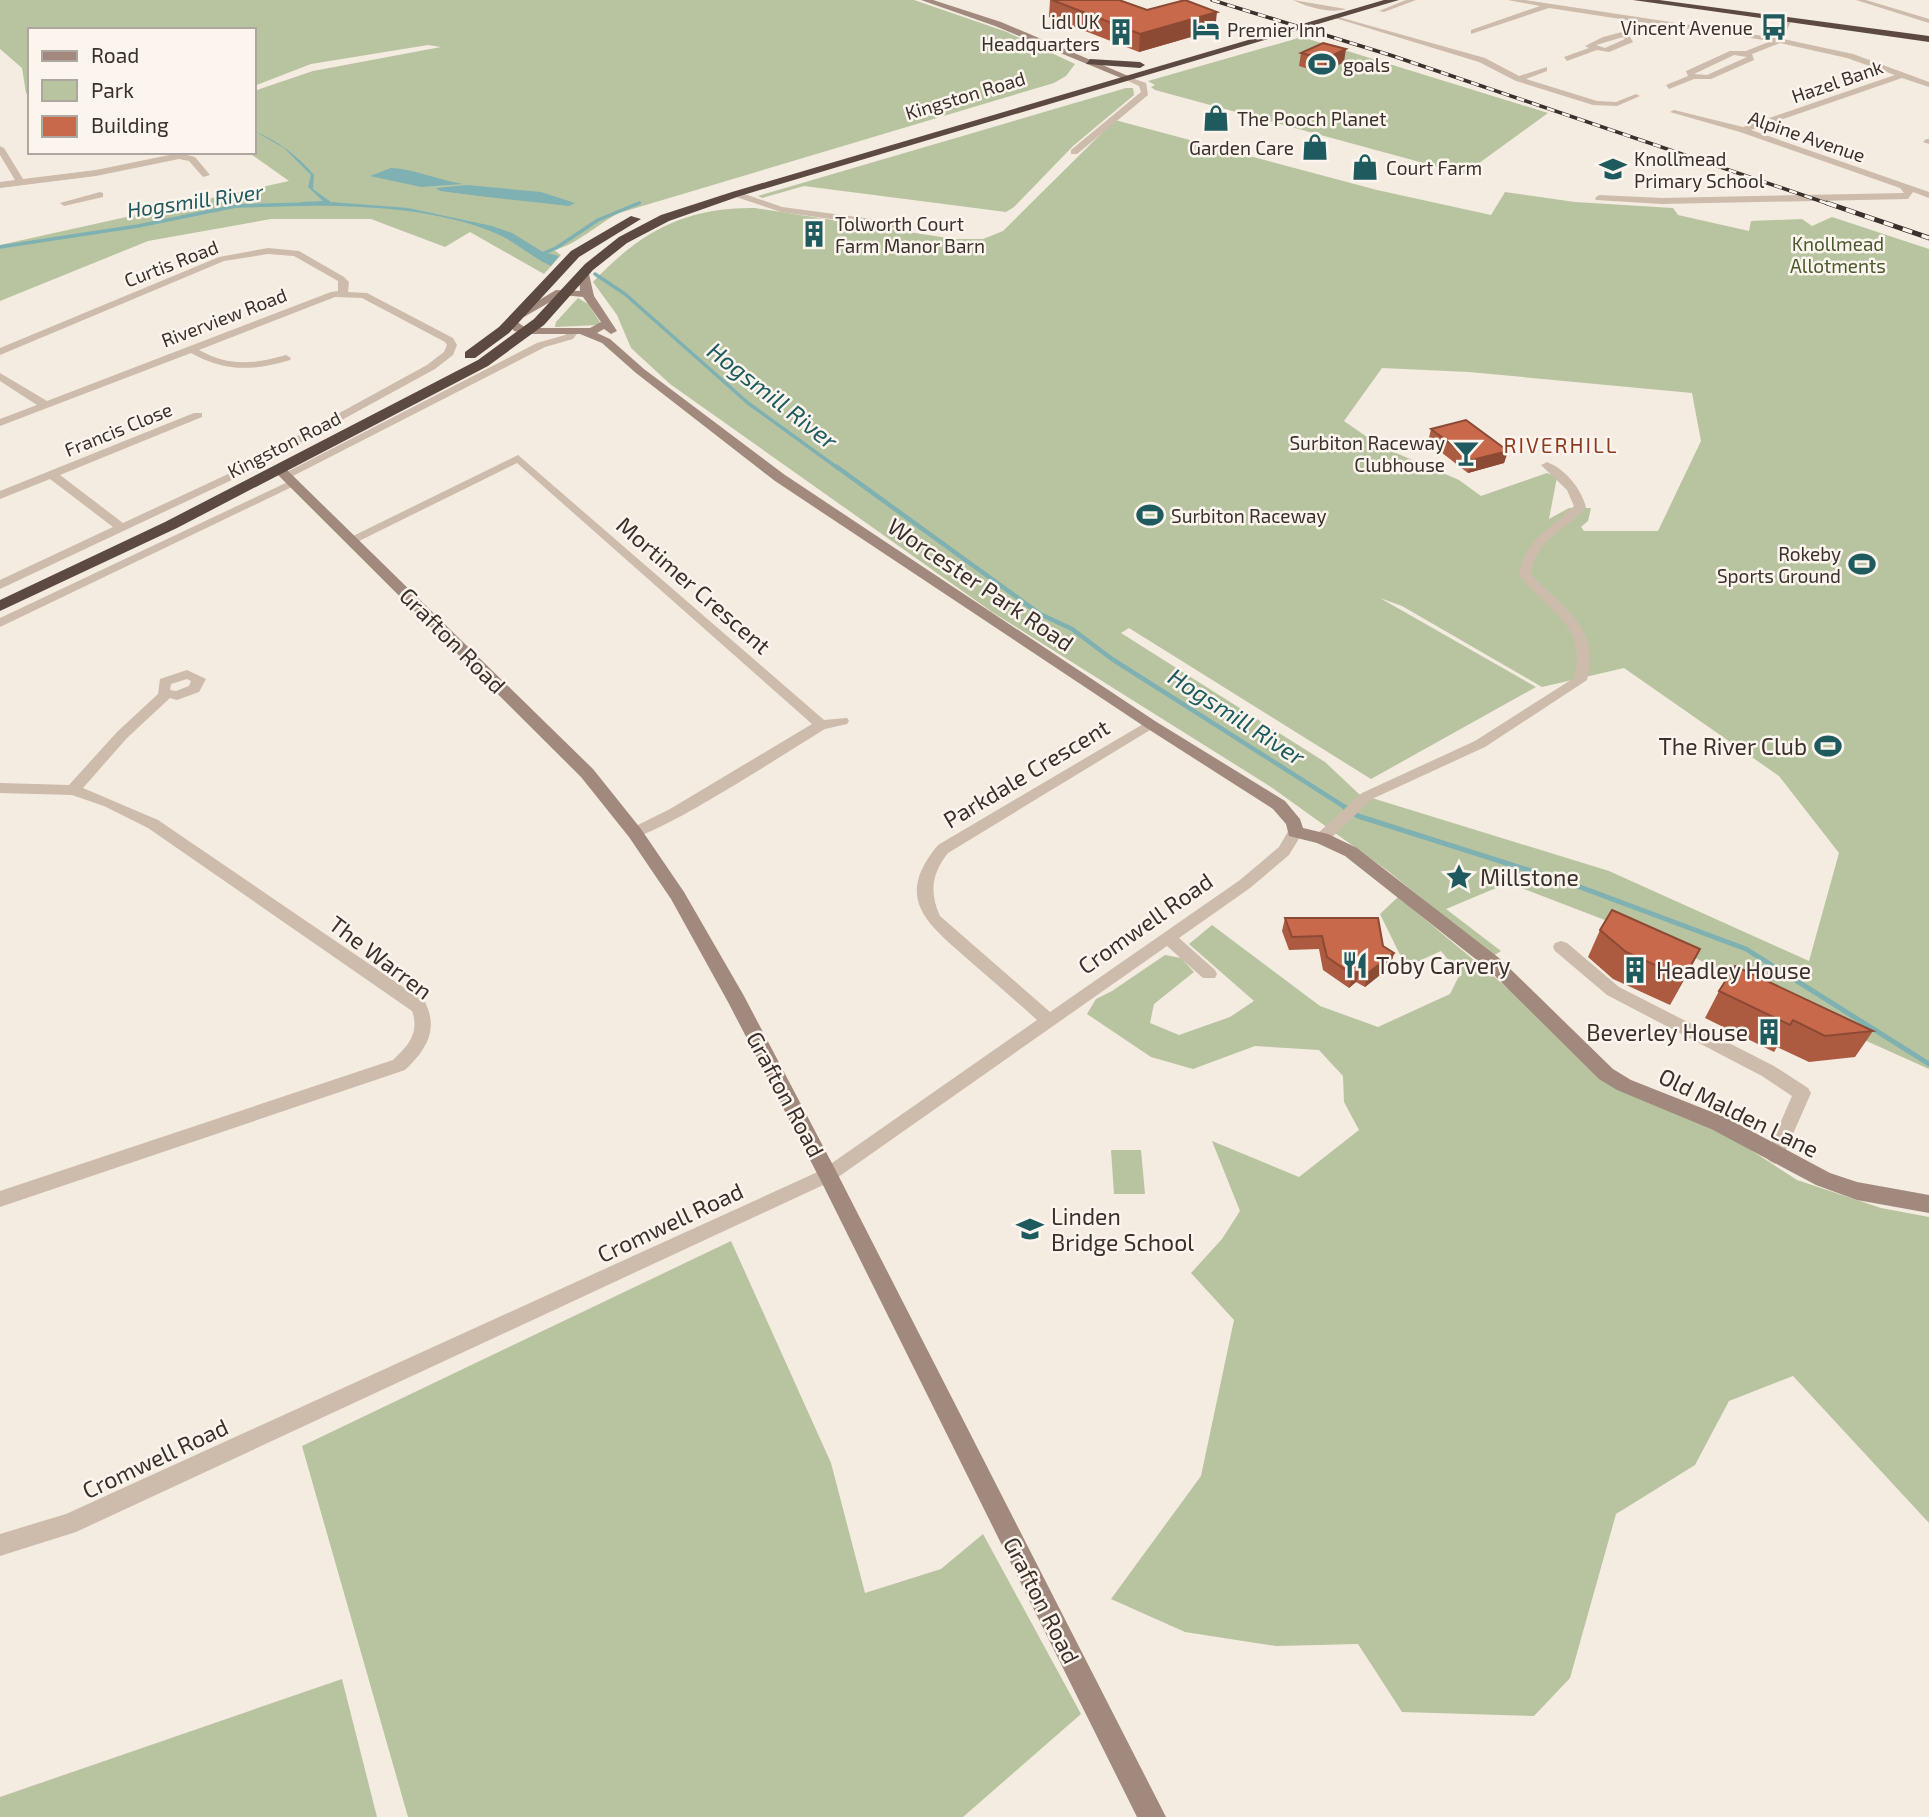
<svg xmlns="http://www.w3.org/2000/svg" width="1929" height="1817" font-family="'Exo 2',sans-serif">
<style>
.green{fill:#b8c4a0;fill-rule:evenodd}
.water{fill:#7fb0b2}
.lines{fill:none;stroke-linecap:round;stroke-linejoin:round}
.stream-far3{stroke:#7fb0b2;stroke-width:2.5}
.stream-far2{stroke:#7fb0b2;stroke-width:3.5}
.stream-far1{stroke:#7fb0b2;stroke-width:4.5}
.stream{stroke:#7fb0b2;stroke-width:5}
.street{fill:#cdbbac;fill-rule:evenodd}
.secondary{fill:#a18a7d;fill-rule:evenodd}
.highway{fill:#5c4a42;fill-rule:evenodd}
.rail-far1-casing{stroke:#3b302b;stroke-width:3.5}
.rail-casing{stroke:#3b302b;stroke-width:5}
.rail-far1{stroke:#fbf5ee;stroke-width:2.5;stroke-dasharray:8;stroke-linecap:butt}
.rail{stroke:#fbf5ee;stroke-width:3.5;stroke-dasharray:10;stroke-linecap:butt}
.wall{fill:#ac5a40}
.shaded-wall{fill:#8c4a34}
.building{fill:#c8694b;stroke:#8c4a34;stroke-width:2}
.labels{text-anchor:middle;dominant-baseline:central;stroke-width:5;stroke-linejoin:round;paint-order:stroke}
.far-poi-label{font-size:19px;fill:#3b302b;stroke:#fbf5ee;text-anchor:start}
.far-street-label{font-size:19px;fill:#3b302b;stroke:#fbf5ee}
.far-park-label{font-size:19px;fill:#4a5a2e;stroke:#fbf5ee}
.far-water-label{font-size:21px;font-style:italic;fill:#1f5a5e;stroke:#fbf5ee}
.far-neighbourhood-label{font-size:21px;letter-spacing:2px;fill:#8c3b22;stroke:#fbf5ee}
.street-label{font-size:23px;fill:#3b302b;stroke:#fbf5ee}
.poi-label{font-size:23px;fill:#3b302b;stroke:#fbf5ee;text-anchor:start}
.water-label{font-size:24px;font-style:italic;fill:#1f5a5e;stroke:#fbf5ee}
</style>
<rect width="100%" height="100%" fill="#f4ebe1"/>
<g class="green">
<path d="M0,0H914L1007,32L1075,64L1066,76L1054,83L619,213C596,225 578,244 554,250L561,255L544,274L470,232L445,247L371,219H271L148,241L0,301V245L289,181L248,152H254V91L313,71L441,47L428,45L311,64L254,86V30H30V96L26,93L22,68L0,49Z"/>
<path d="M1302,37L1548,113L1464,174L1155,90L1151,87L1155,85L1148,81Z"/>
<path d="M1126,88H1133L1134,95L1073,146L1014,207L1006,212L804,186L762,198L758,196Z"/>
<path d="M1115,120L1377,190L1491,215L1505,192L1575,202L1673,208L1678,215L1749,231L1751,221L1802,219L1812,226L1832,217L1929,249V1069L1795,1009L1670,945L1508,883L1446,909L1501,951L1493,956L1388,871L1271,787L992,612L670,384L631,348L617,315L593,282C640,232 685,207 755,208L954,239H983L1003,231ZM1382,368L1469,372L1692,393L1701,441L1658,531H1584L1581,527L1588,521L1591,508H1569L1549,519L1557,477L1547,473L1481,496L1459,480L1380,446L1344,421ZM1380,598L1402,606L1542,687L1624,668L1779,776L1839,853L1809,961L1609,871L1359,794L1325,762L1121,633L1129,628L1371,779L1536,687Z"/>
<path d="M578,298L588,304L600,322L598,325L555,327L556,322Z"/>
<path d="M1398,897L1504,985L1622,1091L1734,1139L1797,1180L1881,1208L1929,1217V1523L1793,1376L1729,1401L1695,1465L1616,1514L1570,1678L1534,1716L1402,1712L1358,1644L1276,1646L1185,1632L1111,1599L1201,1476L1234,1320L1191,1273L1222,1239L1240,1211L1212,1141L1299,1177L1359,1130L1344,1102L1343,1076L1319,1050L1255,1046L1193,1069L1151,1057L1087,1014L1096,999L1112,991L1165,955L1181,958L1194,972L1154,1004L1150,1023L1179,1035L1230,1017L1254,1001L1189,944L1212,925L1320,1006L1378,1027L1450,994L1460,974L1441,951L1406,967L1380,914Z"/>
<path d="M1111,1150H1141L1145,1194H1114Z"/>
<path d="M731,1241L831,1463L865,1593L941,1569L983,1534L1081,1714L963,1817H408L302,1446Z"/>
<path d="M342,1679L377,1817H0V1797Z"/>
</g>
<g class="water">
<path d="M254,131C278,141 297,155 314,175L313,189L331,202L408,208L492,226L512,233L543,252L559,256L551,266C531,257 515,241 495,233C439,209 360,205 300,206L302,202L323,201L308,187L311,175L284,148Z"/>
<path d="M391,168C414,169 439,180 463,184L421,187L370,176Z"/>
<path d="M467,185L541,192L575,203L569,206C525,201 483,197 440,191L436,188Z"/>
</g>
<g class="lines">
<g class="stream-far3">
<path d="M272,205L308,204"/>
<path d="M635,205L640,203"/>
</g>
<g class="stream-far2">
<path d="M0,247L138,226L236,206L308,204"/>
<path d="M539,255L556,248L598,220L639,203"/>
<path d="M595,274L625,294L748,403L839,469"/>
</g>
<path class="stream-far1" d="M837,467L1040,614L1072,629L1112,659L1348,809"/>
<path class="stream" d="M1345,808L1358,816L1572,884L1746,949L1929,1064"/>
<g class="street">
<path d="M1293,0L1346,9C1331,14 1307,7 1293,0Z"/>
<path d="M1406,0H1416L1384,12L1379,11Z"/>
<path d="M1508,0H1525L1776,38L1787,19L1791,21L1783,39L1853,54L1929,82V87L1902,78L1751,130L1929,192V198L1913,192L1908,199L1662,204L1596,200L1595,198L1599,195L1662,198L1904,193L1900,188L1740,132L1670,112L1674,110L1743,127L1895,75L1847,58L1780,43L1752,54L1754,60L1711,79H1694L1669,89L1666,85L1688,76L1686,71L1730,51H1746L1771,41L1662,25L1629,35L1633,42L1609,52L1597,50L1567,61L1564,57L1589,48L1585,46L1603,37L1653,24L1549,8L1471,34V30L1540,6ZM1623,37L1625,39L1605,48L1596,45ZM1734,55L1747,57L1707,75L1694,74Z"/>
<path d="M1856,0H1866L1929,19V23Z"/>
<path d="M1335,16L1485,58L1519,76L1547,67V71L1526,79L1597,101L1616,102L1636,94L1640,96L1617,106L1593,105L1516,81L1479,62L1335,18Z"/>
<path d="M1126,76L1146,83L1148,95L1077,154H1071V150L1141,92L1139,86L1126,80Z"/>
<path d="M1926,139H1929V144L1923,142Z"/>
<path d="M0,146L4,148L23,179L96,170L179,153L195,157L210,175L203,177L189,161L179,159L96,176L0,188V182L15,180L0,155Z"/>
<path d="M736,191L782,207L909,224L914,227L909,230L781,212L733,196V192Z"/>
<path d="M100,192L103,193V197L64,206L60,203Z"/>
<path d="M268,248L299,251L344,277L349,282L348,292L367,293L453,338L457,345L453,355L435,369L234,479L0,589V580L113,527L50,479L0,499V491L194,413H202V417L60,475L123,523L226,475L427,365L444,352L447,345L445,342L362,298L335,297L199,350C230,367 253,364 286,355L291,358L290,360C253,371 225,372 191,353L0,426V419L37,405L0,381V373L47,401L331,292L338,291V281L294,256L268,254L224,261L0,355V348L219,257Z"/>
<path d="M570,329L579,331L573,339L545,347L289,478L279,476L537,343L565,335Z"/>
<path d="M518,455L824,720L847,718L849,721L847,724L825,729C798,745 650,842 630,837L627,833L630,829L670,809L812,724L517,463L355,543H347L345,540Z"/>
<path d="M1547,462C1565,469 1581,488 1586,507C1564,533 1537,537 1531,574C1563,609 1601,626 1587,680L1485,747L1372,799L1327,842H1317L1314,838L1317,834L1362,793L1475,741L1574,678C1588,625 1547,611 1519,575C1524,540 1550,529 1574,506L1567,490L1541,465Z"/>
<path d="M292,480L296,481V485L0,627V618Z"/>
<path d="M187,670L206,679L199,692L177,700L170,698L127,738L83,788L158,820L425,1002C439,1030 426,1050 405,1070L0,1207V1191L393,1060C408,1046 420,1033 412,1011L148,828L104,806L72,795L0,793V783L69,785L117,732L158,694L160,679ZM187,679L191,681L189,686L176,691L170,690L171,684Z"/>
<path d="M1150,720L1155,721L1157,724L1155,727L948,853C932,873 929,892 940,916L1050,1012L1240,880L1279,847L1290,828H1300L1303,832L1289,855L1250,888L1179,938L1215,970L1217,974L1215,978H1203L1167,946L834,1180L76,1532L0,1556V1534L66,1514L822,1170L1037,1020C1016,1001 994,982 972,963C931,926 891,901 938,845Z"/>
<path d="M1561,941L1567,943L1619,987L1774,1066L1808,1088L1811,1093L1781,1161L1775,1164L1769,1161L1766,1156L1792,1096L1762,1076L1607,995L1555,951L1553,947L1555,943Z"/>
</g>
<g class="secondary">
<path d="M921,0H933L1001,22L1133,78L1126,80L995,26Z"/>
<path d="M584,271L589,274L594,296L617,331L611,334L604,329L597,333L610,339L644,369L785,475L1155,721L1285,801L1300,819L1303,828L1328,834L1357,848L1499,958L1613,1069L1631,1080L1727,1118L1830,1173L1857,1182L1929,1195V1213L1857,1200L1816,1185L1713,1130L1617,1090L1599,1079L1487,968L1345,856L1317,843L1289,836L1286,824L1273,809L1145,727L775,481L636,373L602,343L580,334H526L514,331L507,322L513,319L526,328H590L601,322L583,297L562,295L524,317L514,315L556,290L580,291L579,274Z"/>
<path d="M280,466L284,467L593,769L641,829L684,892L744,996L835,1169L1166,1817H1137L821,1181L728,1002L671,899L629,837L581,777L276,473L274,470Z"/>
</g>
<g class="highway">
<path d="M1384,0H1399L740,196L669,221L627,243L593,270L544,325L488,366L177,528L0,611V600L165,522L478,360L534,319L585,264L619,237L661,215L732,192Z"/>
<path d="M1633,0H1659L1929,36V42Z"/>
<path d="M1090,59L1140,62L1145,65L1140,68L1086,64Z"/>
<path d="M631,216L641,219L579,257L509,333L475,358H465V352L499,327L571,251Z"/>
</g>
<defs>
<path id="rail-far1" d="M1212,0L1393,56L1832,205"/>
<path id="rail" d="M1827,203L1929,238"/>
</defs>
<use href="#rail-far1" class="rail-far1-casing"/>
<use href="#rail" class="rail-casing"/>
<use href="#rail-far1" class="rail-far1"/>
<use href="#rail" class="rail"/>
</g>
<g class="wall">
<path d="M1050,0H1119L1147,10L1215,30L1139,52L1049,17Z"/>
<path d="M1301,53L1344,62L1323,73L1299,66Z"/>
<path d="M1431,429L1508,451L1504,463L1468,473L1428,442Z"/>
<path d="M1285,918L1383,946L1394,953L1390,967L1365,987L1356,982L1349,988L1323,970L1319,949L1289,950L1282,931Z"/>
<path d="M1600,930L1686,976L1670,1005L1613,979L1588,957Z"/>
<path d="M1719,991L1873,1031L1855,1057L1809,1062L1777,1047L1774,1052L1705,1018Z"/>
</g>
<g class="shaded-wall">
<path d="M1217,12L1215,30L1139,52L1140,34Z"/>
<path d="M1346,49L1344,62L1323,73L1325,59Z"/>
<path d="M1508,451L1504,463L1468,473L1472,460Z"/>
<path d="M1700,949L1686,976L1670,1005L1684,978Z"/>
<path d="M1394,953L1390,967L1365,987L1368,973Z"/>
<path d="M1360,968L1356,982L1349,988L1353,975Z"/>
</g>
<g class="building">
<path d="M1052,0H1119L1147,10L1185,0L1217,12L1140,34Z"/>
<path d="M1323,43L1346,49L1325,59L1301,53Z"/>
<path d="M1466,420L1508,451L1472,460L1431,429Z"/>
<path d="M1612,910L1700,949L1684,978L1626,952L1600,930Z"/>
<path d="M1285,918H1378L1383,946L1394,953L1368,973L1360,968L1353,975L1327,957L1322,936L1292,937Z"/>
<path d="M1735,966L1873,1031L1825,1036L1793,1020L1790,1025L1719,991Z"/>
</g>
<defs>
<symbol id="bus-bare" viewBox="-9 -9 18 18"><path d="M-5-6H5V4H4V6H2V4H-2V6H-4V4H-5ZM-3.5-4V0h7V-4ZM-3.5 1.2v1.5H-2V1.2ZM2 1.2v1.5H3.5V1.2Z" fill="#1f5a5e" stroke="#fbf5ee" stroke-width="2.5" paint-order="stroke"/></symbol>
<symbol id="hotel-bare" viewBox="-9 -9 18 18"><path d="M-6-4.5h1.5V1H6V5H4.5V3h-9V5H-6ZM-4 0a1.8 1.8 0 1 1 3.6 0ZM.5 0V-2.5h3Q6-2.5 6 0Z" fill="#1f5a5e" stroke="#fbf5ee" stroke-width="2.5" paint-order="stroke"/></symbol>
<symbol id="building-bare" viewBox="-9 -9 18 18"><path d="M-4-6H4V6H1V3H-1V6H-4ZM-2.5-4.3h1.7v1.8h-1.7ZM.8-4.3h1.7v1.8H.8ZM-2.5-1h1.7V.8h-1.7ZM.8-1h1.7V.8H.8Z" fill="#1f5a5e" stroke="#fbf5ee" stroke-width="2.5" paint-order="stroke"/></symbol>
<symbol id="stadium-bare" viewBox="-9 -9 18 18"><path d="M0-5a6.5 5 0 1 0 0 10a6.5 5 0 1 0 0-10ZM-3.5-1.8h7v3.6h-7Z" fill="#1f5a5e" stroke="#fbf5ee" stroke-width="2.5" paint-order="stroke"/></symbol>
<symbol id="shop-bare" viewBox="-9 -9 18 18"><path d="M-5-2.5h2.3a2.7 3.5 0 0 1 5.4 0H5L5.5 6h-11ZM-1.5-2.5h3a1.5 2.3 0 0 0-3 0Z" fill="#1f5a5e" stroke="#fbf5ee" stroke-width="2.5" paint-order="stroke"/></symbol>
<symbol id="school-bare" viewBox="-9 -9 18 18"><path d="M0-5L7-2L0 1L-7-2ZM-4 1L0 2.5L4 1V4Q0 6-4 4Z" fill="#1f5a5e" stroke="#fbf5ee" stroke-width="2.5" paint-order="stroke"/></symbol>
<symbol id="bar-bare" viewBox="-9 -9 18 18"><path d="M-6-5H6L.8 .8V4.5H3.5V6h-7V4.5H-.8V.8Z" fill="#1f5a5e" stroke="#fbf5ee" stroke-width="2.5" paint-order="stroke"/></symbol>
<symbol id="sight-bare" viewBox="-9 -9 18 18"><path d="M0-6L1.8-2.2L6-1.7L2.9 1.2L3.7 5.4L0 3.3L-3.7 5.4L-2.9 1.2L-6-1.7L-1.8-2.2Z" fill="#1f5a5e" stroke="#fbf5ee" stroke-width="2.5" paint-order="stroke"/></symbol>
<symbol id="restaurant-bare" viewBox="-9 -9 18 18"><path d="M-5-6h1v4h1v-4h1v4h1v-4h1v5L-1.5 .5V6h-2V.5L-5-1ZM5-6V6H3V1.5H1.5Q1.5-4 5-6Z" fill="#1f5a5e" stroke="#fbf5ee" stroke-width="2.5" paint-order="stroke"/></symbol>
</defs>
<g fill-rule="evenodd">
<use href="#bus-bare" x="1755" y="8" width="38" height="38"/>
<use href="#hotel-bare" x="1187" y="10" width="38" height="38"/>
<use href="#building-bare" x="1102" y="13" width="38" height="38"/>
<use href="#stadium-bare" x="1303" y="45" width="38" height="38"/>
<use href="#shop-bare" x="1197" y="99" width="38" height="38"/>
<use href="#shop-bare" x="1296" y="128" width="38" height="38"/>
<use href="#shop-bare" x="1346" y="148" width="38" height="38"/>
<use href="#school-bare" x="1594" y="150" width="38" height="38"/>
<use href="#building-bare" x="795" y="215" width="38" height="38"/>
<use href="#bar-bare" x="1447" y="434" width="38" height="38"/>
<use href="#stadium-bare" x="1131" y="496" width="38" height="38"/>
<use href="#stadium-bare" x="1843" y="545" width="38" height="38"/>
<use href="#stadium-bare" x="1809" y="727" width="38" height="38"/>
<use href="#sight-bare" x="1440" y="858" width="38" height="38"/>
<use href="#restaurant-bare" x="1336" y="946" width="38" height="38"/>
<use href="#building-bare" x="1616" y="951" width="38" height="38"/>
<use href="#building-bare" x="1750" y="1013" width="38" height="38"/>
<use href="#school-bare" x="1011" y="1210" width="38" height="38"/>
</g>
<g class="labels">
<g class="far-poi-label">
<text x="1100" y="21" text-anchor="end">Lidl UK<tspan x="1100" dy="22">Headquarters</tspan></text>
<text x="1753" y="27" text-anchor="end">Vincent Avenue</text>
<text x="1227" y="29">Premier Inn</text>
<text x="1343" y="64">goals</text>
<text x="1237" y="118">The Pooch Planet</text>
<text x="1294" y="147" text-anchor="end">Garden Care</text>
<text x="1634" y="158">Knollmead<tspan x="1634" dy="22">Primary School</tspan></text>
<text x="1386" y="167">Court Farm</text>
<text x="835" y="223">Tolworth Court<tspan x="835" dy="22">Farm Manor Barn</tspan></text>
<text x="1445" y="442" text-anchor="end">Surbiton Raceway<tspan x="1445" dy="22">Clubhouse</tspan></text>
<text x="1171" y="515">Surbiton Raceway</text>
<text x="1841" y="553" text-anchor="end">Rokeby<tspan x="1841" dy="22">Sports Ground</tspan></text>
</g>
<g class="far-street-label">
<text transform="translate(1837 81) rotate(-19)">Hazel Bank</text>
<text transform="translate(965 95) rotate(-17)">Kingston Road</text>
<text transform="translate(1807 136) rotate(19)">Alpine Avenue</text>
<text transform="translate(171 263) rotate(-21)">Curtis Road</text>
<text transform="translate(224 317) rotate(-21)">Riverview Road</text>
<text transform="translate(118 429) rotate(-22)">Francis Close</text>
<text transform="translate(284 444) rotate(-27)">Kingston Road</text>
</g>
<g class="far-park-label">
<text x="1838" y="243">Knollmead<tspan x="1838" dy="22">Allotments</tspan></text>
</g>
<g class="far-water-label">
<text transform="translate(195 200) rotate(-8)">Hogsmill River</text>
</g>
<g class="far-neighbourhood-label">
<text x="1561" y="444">RIVERHILL</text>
</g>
<g class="street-label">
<text transform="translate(981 584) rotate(34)">Worcester Park Road</text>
<text transform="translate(694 585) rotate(41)">Mortimer Crescent</text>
<text transform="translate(453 640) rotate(45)">Grafton Road</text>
<text transform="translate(1026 773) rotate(-31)">Parkdale Crescent</text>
<text transform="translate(1145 923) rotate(-35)">Cromwell Road</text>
<text transform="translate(381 957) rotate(37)">The Warren</text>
<text transform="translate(786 1094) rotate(62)">Grafton Road</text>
<text transform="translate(1739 1112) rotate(26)">Old Malden Lane</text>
<text transform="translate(670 1222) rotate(-25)">Cromwell Road</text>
<text transform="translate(155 1458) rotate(-25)">Cromwell Road</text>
<text transform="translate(1042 1600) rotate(63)">Grafton Road</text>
</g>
<g class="poi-label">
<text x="1807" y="746" text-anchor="end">The River Club</text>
<text x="1480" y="877">Millstone</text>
<text x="1376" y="965">Toby Carvery</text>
<text x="1656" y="970">Headley House</text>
<text x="1748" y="1032" text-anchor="end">Beverley House</text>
<text x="1051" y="1216">Linden<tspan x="1051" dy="26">Bridge School</tspan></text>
</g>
<g class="water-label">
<text transform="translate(773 395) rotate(38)">Hogsmill River</text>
<text transform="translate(1237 716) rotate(33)">Hogsmill River</text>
</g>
</g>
<rect x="28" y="28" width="228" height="126" fill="#fbf5ee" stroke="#aea6a0" stroke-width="2"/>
<rect x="42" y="51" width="35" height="10" fill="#a18a7d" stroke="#aea6a0" stroke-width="2"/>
<text x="91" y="63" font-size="21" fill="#3b302b">Road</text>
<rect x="42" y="80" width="35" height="21" fill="#b8c4a0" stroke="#aea6a0" stroke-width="2"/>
<text x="91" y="98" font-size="21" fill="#3b302b">Park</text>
<rect x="42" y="116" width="35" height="21" fill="#c8694b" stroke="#aea6a0" stroke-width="2"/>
<text x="91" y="133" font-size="21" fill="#3b302b">Building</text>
</svg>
